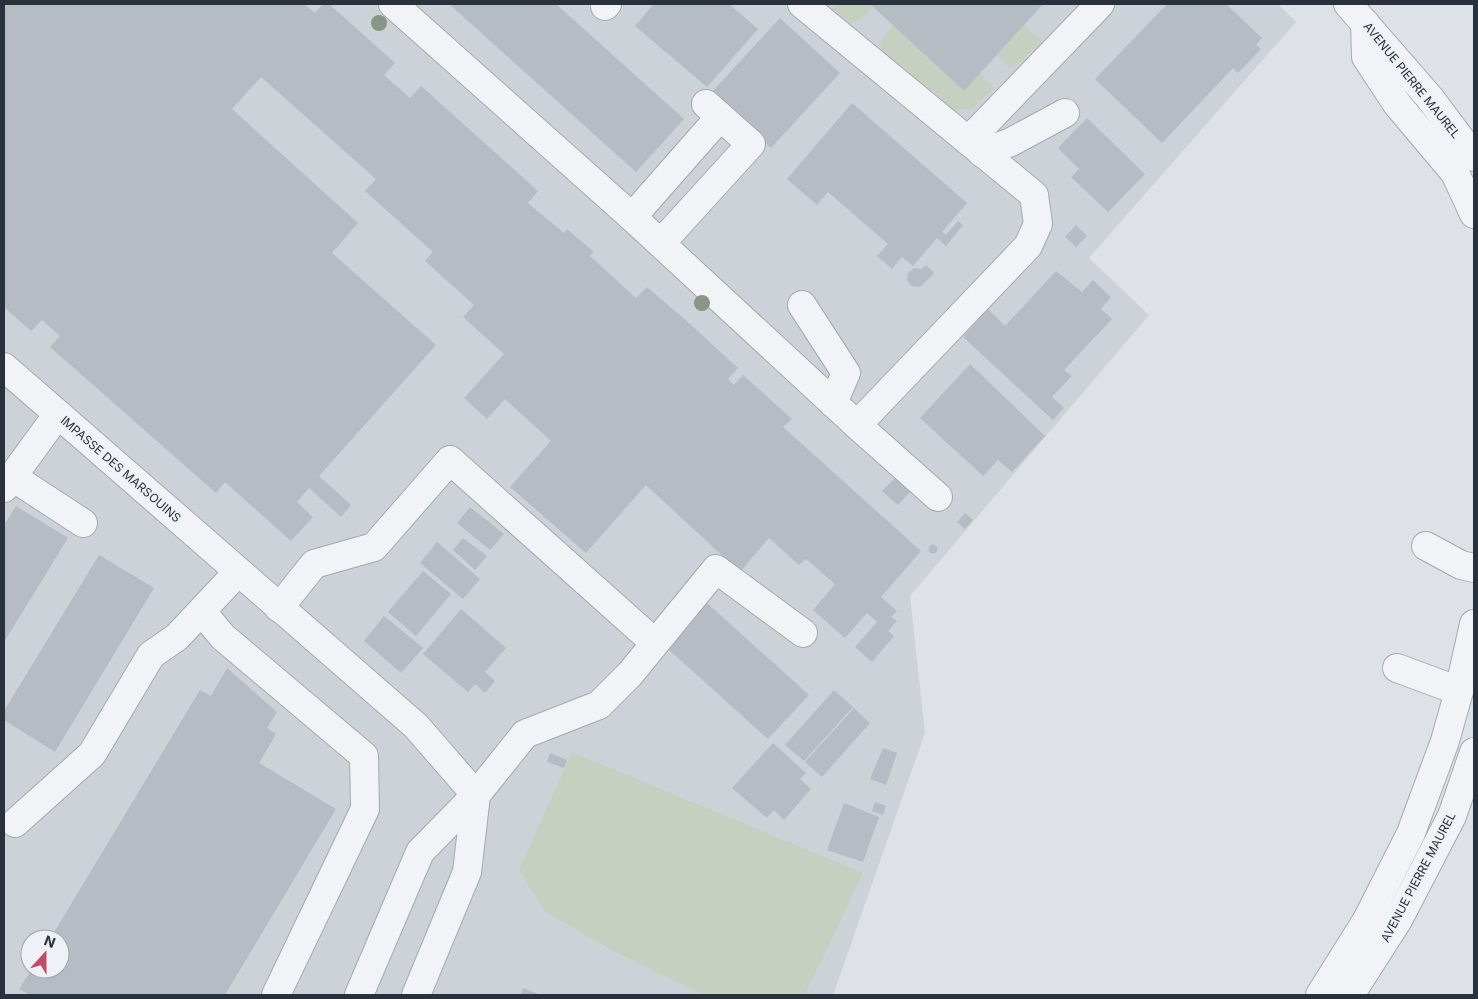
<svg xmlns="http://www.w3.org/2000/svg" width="1478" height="999" font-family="Inter,sans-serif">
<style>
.built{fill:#cdd2d9;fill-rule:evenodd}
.green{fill:#c5d0c0}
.building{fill:#b6bcc3}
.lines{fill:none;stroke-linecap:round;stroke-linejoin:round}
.minor-casing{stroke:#a4a9b1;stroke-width:30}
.minor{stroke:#f1f3f6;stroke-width:28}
.tree{fill:#879686}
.labels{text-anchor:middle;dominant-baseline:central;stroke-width:4;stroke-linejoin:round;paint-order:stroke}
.street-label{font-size:12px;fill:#29313d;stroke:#eef1f5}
</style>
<rect width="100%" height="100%" fill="#dee2e7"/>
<path class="built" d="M4,4H1278L1296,22L1089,258L1149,315L910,596L925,733L833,995H4ZM30,939H60V969H30Z"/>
<g class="green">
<path d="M837,4H870L873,7L863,18L849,24L840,20L831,10Z"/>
<path d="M893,25L964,91L980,74L995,88L972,109L949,110L881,53V41Z"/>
<path d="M1024,25L1043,42L1016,65L1009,68L997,55Z"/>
<path d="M572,752L863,873L805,995H703L610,949L545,912L519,870Z"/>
</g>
<g class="building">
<path d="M4,4H304L315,13L323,4H329L395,63L384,75L410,98L421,86L538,191L528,203L564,233L567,229L594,252L590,256L636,298L647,287L689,323L738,368L728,379L734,385L743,375L792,419L783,427L921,551L881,597L897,611L891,617L897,621L888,631L894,636L872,662L855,647L877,622L867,613L845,638L813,610L835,584L806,559L799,565L769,538L740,572L646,485L586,553L510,487L551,441L505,399L487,419L464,398L504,354L463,317L474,305L425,261L433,252L365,191L376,179L261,77L232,109L358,223L332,253L436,345L319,476L351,505L341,517L309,488L297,502L313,517L291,541L225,482L216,493L50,347L60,336L42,320L31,331L4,307Z"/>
<path d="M449,4H556L684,119L636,172Z"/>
<path d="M654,4H729L758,29L707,87L635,26Z"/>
<path d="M870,4H1043L964,91Z"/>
<path d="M1167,4H1226L1262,38L1256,45L1261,49L1238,73L1233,68L1162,143L1095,79Z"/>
<path d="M780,18L840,73L771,148L711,93Z"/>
<path d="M852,103L967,203L942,232L946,235L958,221L963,225L946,246L937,238L913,266L902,257L892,269L877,256L888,244L828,192L817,205L787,179Z"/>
<path d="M1087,118L1145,174L1108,212L1071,177L1079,169L1058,148Z"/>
<path d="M1076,225L1087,236L1076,247L1065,237Z"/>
<path d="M926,265L934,273L920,287L911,286L907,280L908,273L914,268L921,269Z"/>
<path d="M1056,271L1082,292L1093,280L1111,297L1101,309L1112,319L1064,370L1072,376L1052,397L1064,408L1053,420L963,337L988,309L1005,326Z"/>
<path d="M970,364L1045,436L1012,472L998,460L983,476L920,418Z"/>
<path d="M895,478L910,492L898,505L882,491Z"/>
<path d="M16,506L68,538L4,642V525Z"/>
<path d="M470,507L504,534L490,550L457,523Z"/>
<path d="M965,513L973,520L965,529L957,522Z"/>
<path d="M463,538L487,556L475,570L453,550Z"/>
<path d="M437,542L480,579L463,599L420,563Z"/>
<circle cx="933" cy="549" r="4.5"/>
<path d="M99,555L154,588L55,752L4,720V711Z"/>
<path d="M423,571L451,594L416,636L388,612Z"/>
<path d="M707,603L809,695L768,739L667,648Z"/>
<path d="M461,609L506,648L485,672L495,681L485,693L475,684L468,692L423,654Z"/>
<path d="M384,616L423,648L401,673L364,641Z"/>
<path d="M227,668L277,712L267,728L276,734L259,763L336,809L225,995H30L19,989L32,969H60V939H50L200,690L211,696Z"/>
<path d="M834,690L853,707L804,761L785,745Z"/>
<path d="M854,708L870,723L822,777L805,762Z"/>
<path d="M773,743L806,773L800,779L811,789L784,820L774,810L767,818L732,788Z"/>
<path d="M883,748L897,753L886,785L870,779Z"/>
<path d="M550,753L567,760L564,768L547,762Z"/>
<path d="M875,802L886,806L883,815L872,811Z"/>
<path d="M844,803L879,817L863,862L827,850Z"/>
<path d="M523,988L541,995H520Z"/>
</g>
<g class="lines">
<defs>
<g id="minor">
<path d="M393,4L632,217L857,425L938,497"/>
<path d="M802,4L1034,195L1038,224L1028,246L857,425"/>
<path d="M1348,4L1429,97L1474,157"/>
<path d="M605,6L607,4"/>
<path d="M1365,23L1366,57L1397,104L1455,173L1474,214"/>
<path d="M968,141L1100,4"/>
<path d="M982,153L1011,142L1065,113"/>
<path d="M632,217L720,117"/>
<path d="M661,243L751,144L706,104"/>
<path d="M802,305L846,373L833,403"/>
<path d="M4,367L416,726L476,795L467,872L416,995"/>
<path d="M11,476L83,523"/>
<path d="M4,488L58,414"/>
<path d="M1426,546L1461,565L1474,568"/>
<path d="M279,608L314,564L374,547L450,460L655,643"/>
<path d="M202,612L223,637L364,756L365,809L276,995"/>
<path d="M1397,668L1459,691"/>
<path d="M15,823L92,754L151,655L177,637L238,572"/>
<path d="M359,995L420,852L476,795L525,734L599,705L630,674L716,569L803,633"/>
<path d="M1320,995L1367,920L1411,833L1445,741L1459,691L1474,624"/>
<path d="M1350,995L1398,920L1452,816L1474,752"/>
</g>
</defs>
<use href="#minor" class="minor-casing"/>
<use href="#minor" class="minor"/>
</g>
<g class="tree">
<circle cx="379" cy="23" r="8"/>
<circle cx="702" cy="303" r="8"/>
</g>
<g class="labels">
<g class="street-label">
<text transform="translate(1412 80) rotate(51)">AVENUE PIERRE MAUREL</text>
<text transform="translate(121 469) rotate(41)">IMPASSE DES MARSOUINS</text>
<text transform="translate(1418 877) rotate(-62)">AVENUE PIERRE MAUREL</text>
</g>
</g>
<rect width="1478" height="999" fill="none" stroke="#29313d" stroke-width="10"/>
<g transform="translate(45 954) rotate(21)"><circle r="24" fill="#eef1f5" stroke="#9fa4ab"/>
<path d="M0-4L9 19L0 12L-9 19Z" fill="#c54a65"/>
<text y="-8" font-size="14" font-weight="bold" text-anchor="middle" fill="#29313d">N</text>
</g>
</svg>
